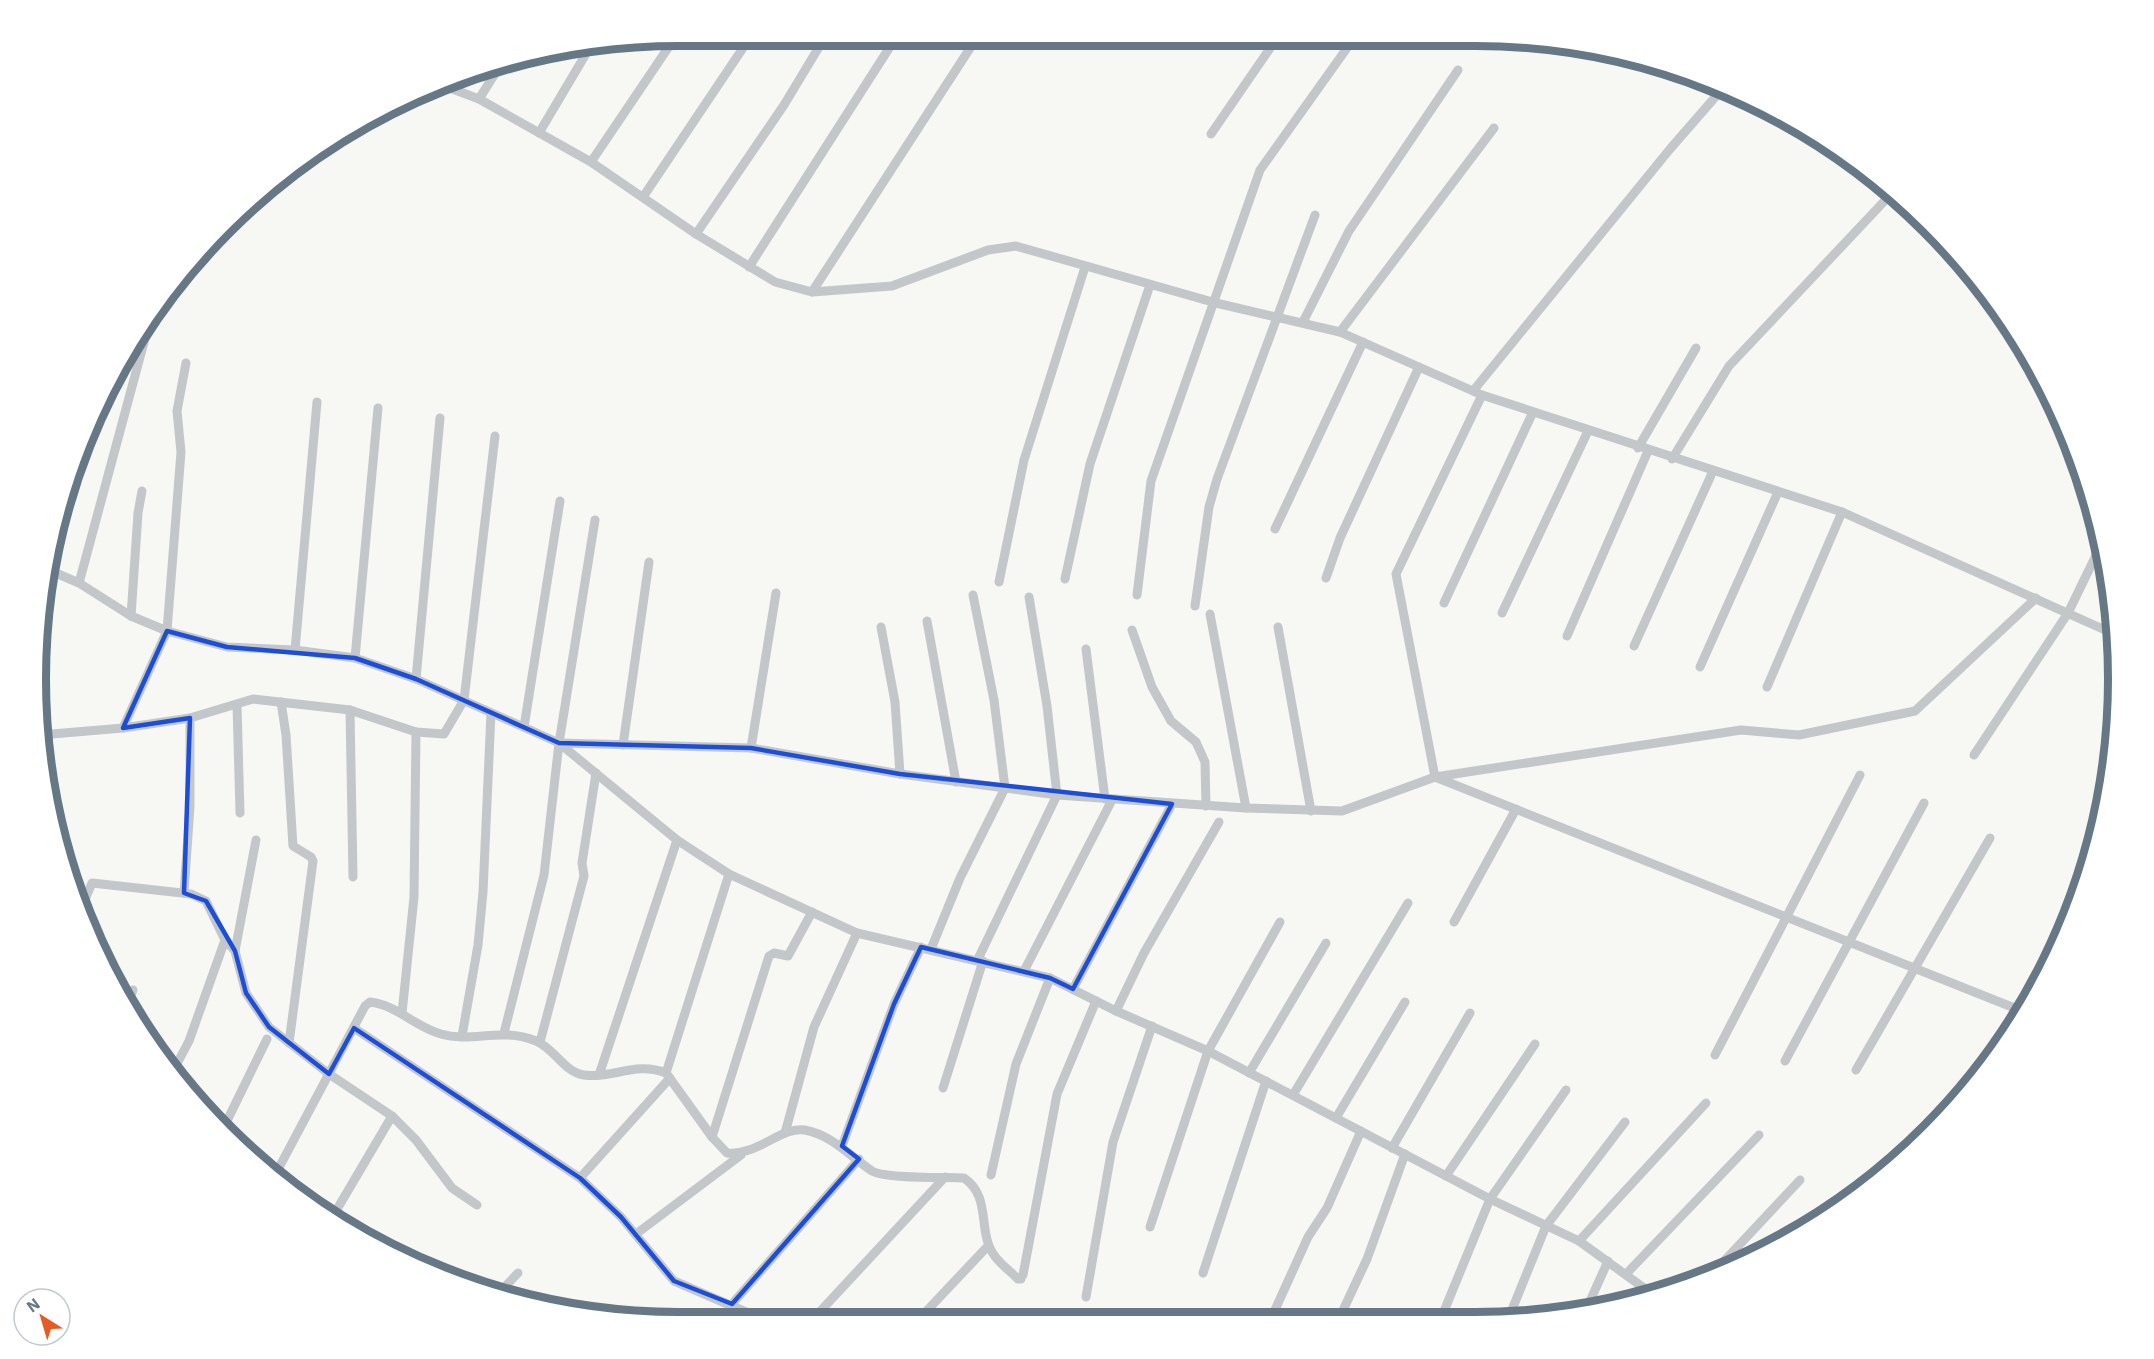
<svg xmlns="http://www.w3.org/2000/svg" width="2154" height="1359" font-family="'IBM Plex Sans',sans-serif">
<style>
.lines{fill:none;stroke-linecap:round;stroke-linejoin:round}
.minor{stroke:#c3c7ca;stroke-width:9}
.marked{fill:none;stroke:#1d4ed8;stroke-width:4.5;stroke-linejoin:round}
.rim{fill:none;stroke:#667786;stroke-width:8}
</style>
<rect width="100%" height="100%" fill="#f7f8f4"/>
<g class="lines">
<g class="minor">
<path d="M442,85L479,99L591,162L696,234L775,282L812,292L892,286L988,250L1016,246L1216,303L1340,332L1482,395L1842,512L2114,634"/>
<path d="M479,99L501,64"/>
<path d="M539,133L593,42"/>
<path d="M1211,134L1275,41"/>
<path d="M591,162L672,42"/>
<path d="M643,197L747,42"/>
<path d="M696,234L784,105L822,42"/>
<path d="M749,267L893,42"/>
<path d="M812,292L974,42"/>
<path d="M1303,322L1349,231L1458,70"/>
<path d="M1340,332L1494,128"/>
<path d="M1473,391L1670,149L1724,87"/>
<path d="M1482,395L1396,574L1435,777L2022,1011"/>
<path d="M1638,448L1696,348"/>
<path d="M1672,459L1729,366L1892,193"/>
<path d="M1275,529L1363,342"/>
<path d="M51,571L79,583L131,616L167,631L227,647L295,650L355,658L416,679L559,743L677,840L729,874L857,933L1050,978L1116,1011L1208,1051L1490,1199L1579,1241L1655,1296"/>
<path d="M1326,578L1340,538L1419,367"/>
<path d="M1065,579L1090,464L1150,285"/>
<path d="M999,582L1024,460L1085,267"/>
<path d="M79,583L150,320"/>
<path d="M1137,595L1151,481L1260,170L1352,41"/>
<path d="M1444,603L1533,412"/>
<path d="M1195,606L1209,507L1217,479L1315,215"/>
<path d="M1502,613L1588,431"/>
<path d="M1210,614L1246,808"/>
<path d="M131,616L138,513L142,491"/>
<path d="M927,621L956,782"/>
<path d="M881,627L895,702L900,774"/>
<path d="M1278,627L1311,811"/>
<path d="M1132,630L1152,687L1171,721L1196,742L1205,762L1206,806"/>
<path d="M1567,636L1648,451"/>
<path d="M1634,646L1713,471"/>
<path d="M1086,649L1105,799"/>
<path d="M295,650L317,402"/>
<path d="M355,658L378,408"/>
<path d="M1700,667L1778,492"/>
<path d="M416,679L440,418"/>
<path d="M1767,687L1842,512"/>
<path d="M281,702L286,735L293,846L311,857L313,861L289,1043"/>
<path d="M237,705L240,813"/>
<path d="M350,710L353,877"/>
<path d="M524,727L560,501"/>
<path d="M123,728L167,631L181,452L177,411L186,363"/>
<path d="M40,731L52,734L123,728L190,718L253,699L350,710L416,732L444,734L464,700L495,436"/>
<path d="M559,743L751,748L900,774L1057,795L1246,808L1342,811L1435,777L1741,730L1799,735L1915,711L2036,598"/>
<path d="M623,745L649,562"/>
<path d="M751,748L776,593"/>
<path d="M1974,755L2068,613L2101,545"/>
<path d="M184,893L190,806V718"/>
<path d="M80,911L92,883L191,894L206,901L225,940L235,951L246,993L269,1027L329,1074L392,1116L416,1140L452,1188L477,1205"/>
<path d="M1454,922L1516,809"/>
<path d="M931,949L960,878L1005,788L994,700L973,595"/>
<path d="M235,951L256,840"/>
<path d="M978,959L1057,795L1047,706L1029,597"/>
<path d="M1024,971L1112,800"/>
<path d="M1073,989L1172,804"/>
<path d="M127,1005L133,990"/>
<path d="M1116,1011L1144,953L1219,822"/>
<path d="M402,1013L414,897L416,732"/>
<path d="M354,1028L580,1178L621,1217L674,1281L760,1318"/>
<path d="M504,1033L544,875L559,743L595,520"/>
<path d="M462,1036L478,945L483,892L491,713"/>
<path d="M540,1042L584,876L582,863L596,773"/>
<path d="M1715,1055L1860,775"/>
<path d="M1785,1061L1924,803"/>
<path d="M1856,1070L1990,838"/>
<path d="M172,1073L189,1041L225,940"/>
<path d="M666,1073L729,874"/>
<path d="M1249,1073L1326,943"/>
<path d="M599,1075L677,840"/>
<path d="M943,1088L983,961"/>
<path d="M1293,1095L1408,903"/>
<path d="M1336,1118L1405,1002"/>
<path d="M223,1129L267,1039"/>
<path d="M785,1133L814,1027L857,933"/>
<path d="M712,1137L769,956L774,953L788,956L812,912"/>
<path d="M842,1146L894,1004L921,947"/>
<path d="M1392,1148L1470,1013"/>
<path d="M991,1175L1016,1064L1050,978"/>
<path d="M1446,1176L1535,1044"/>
<path d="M274,1177L365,1006L370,1002C397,1005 415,1027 441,1034C472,1043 501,1027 536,1041C554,1048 565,1073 584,1075C612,1079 636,1061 666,1073L712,1137L727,1153C758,1156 781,1126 805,1130C832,1135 851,1157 872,1171C885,1179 946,1177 964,1178C992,1197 977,1231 994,1255C1000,1264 1010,1271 1018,1279H1021"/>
<path d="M580,1178L670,1078"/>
<path d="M333,1216L392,1116"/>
<path d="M1150,1227L1208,1051L1280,922"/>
<path d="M636,1234L741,1155"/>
<path d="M1579,1241L1706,1103"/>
<path d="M1203,1273L1266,1081"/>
<path d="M1627,1273L1759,1135"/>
<path d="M1712,1274L1800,1180"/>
<path d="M1023,1275L1057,1094L1096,1001"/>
<path d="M500,1292L518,1273"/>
<path d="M1086,1297L1113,1142L1152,1026"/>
<path d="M732,1304L859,1159"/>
<path d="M1586,1310L1608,1261"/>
<path d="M814,1318L945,1177"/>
<path d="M919,1319L986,1248"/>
<path d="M1270,1321L1308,1237L1327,1208L1361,1131"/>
<path d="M1338,1321L1367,1259L1405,1154"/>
<path d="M1440,1321L1490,1199L1566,1090"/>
<path d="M1507,1322L1546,1226L1625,1122"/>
</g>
</g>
<path class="marked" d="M167,631L227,647L355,658L416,679L559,743L751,748L900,774L1172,804L1073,989L1050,978L921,947L894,1004L842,1146L859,1159L732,1304L674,1281L621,1217L580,1178L354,1028L329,1074L269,1027L246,993L235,951L206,901L184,893L190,718L123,728Z"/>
<path d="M0 0H2154V1359H0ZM679 46H1475A633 633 0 0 1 2108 679V679A633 633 0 0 1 1475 1312H679A633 633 0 0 1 46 679V679A633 633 0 0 1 679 46Z" fill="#fff" fill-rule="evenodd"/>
<path class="rim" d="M679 46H1475A633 633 0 0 1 2108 679V679A633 633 0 0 1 1475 1312H679A633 633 0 0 1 46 679V679A633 633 0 0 1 679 46Z"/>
<g transform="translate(42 1317) rotate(323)"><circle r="28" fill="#ffffff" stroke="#c2c9cf" stroke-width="1.5"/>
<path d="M0-4.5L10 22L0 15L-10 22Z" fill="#e65a26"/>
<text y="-9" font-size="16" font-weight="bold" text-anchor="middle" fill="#667786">N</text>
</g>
</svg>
